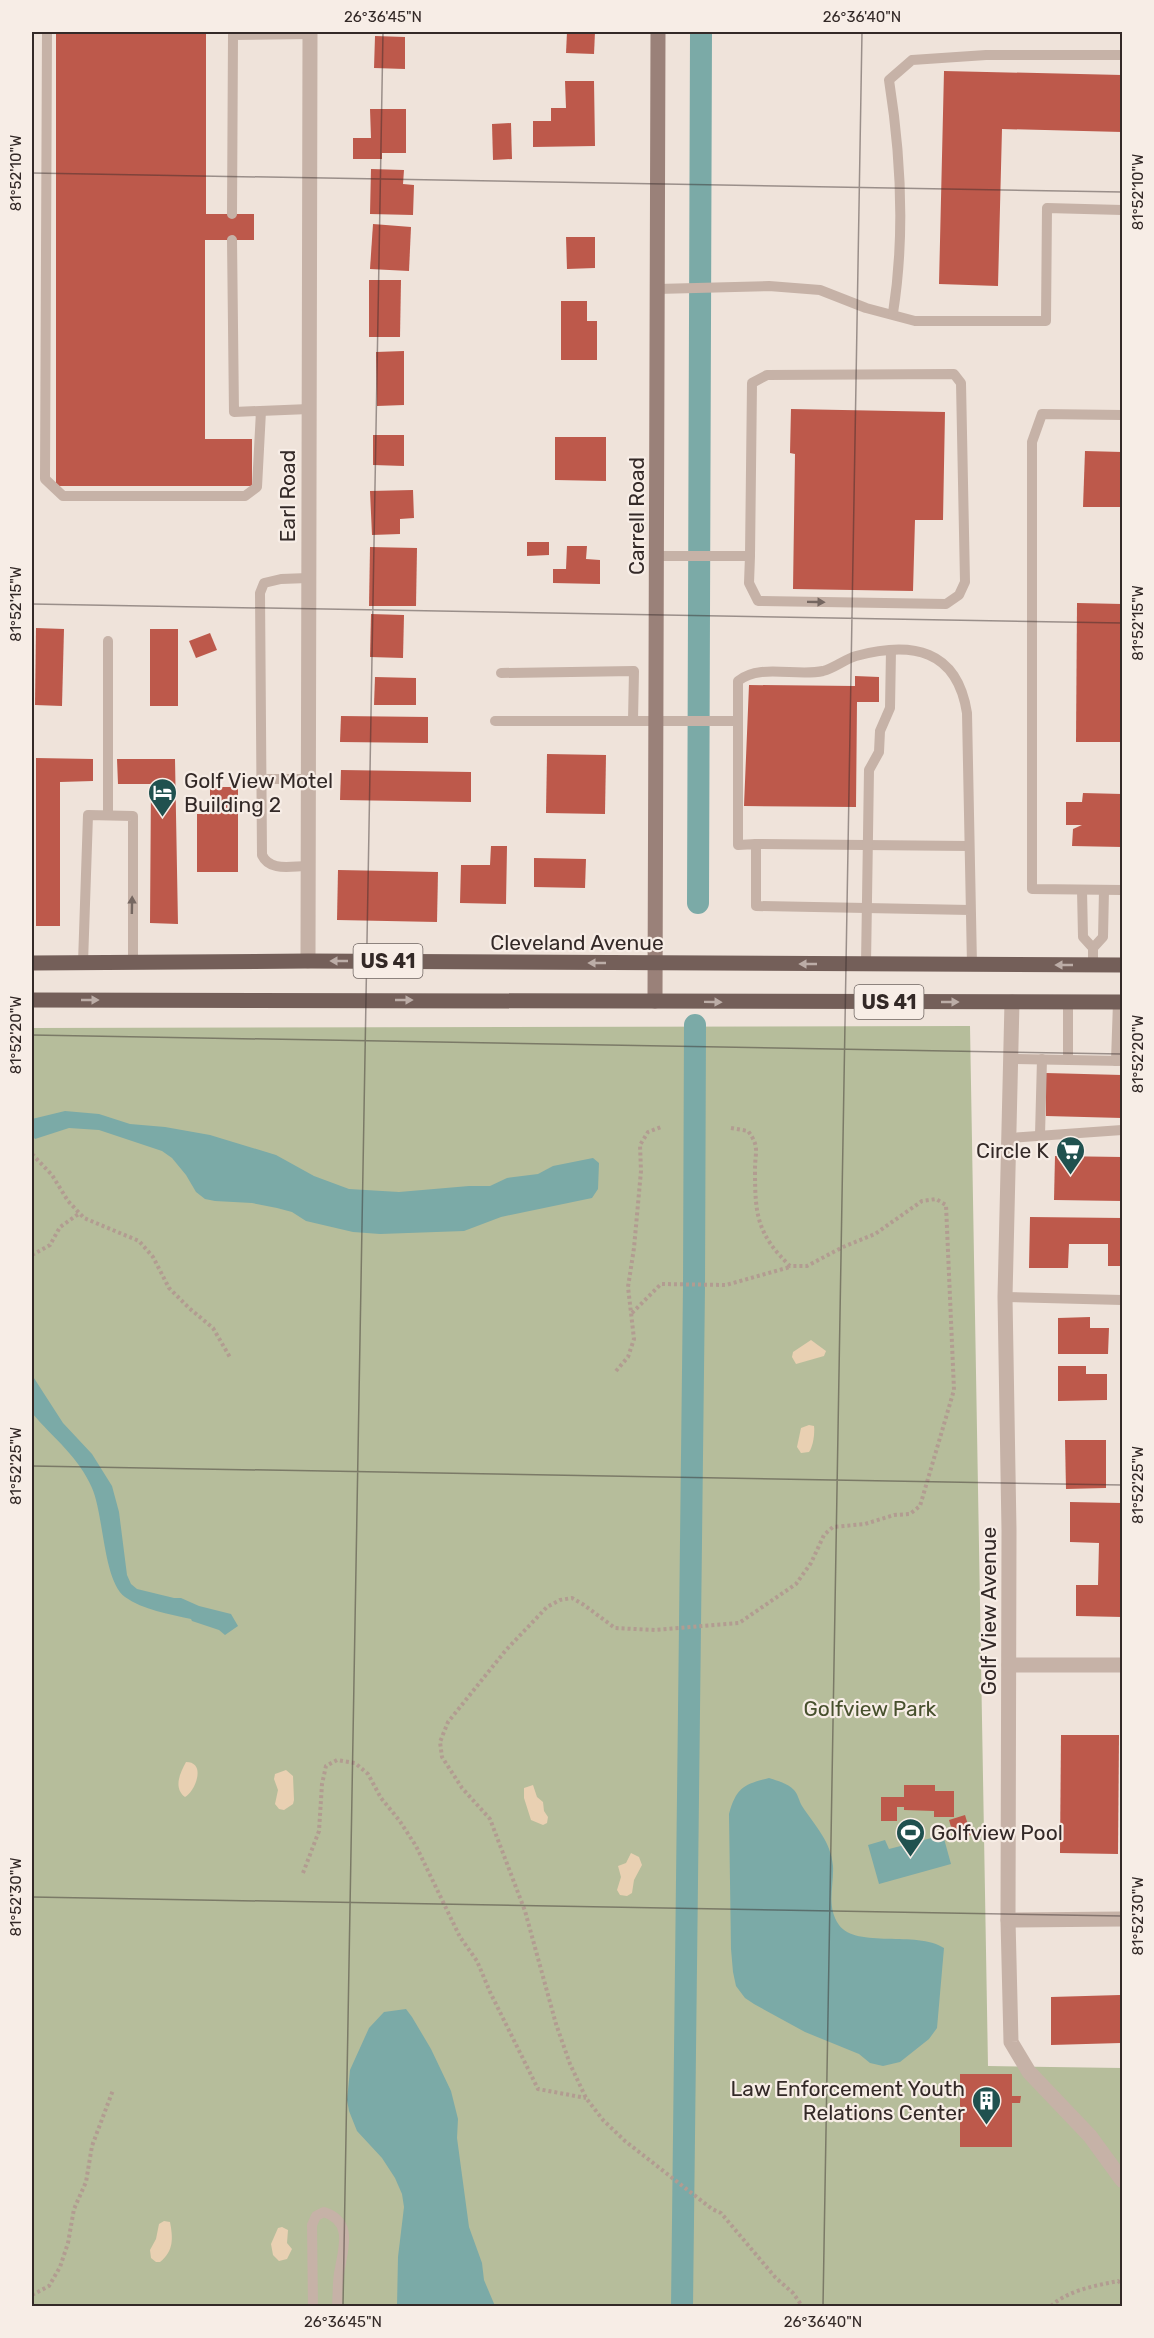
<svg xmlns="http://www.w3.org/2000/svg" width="1154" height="2338" font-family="Rubik,sans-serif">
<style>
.green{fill:#b6bd9b}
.sand{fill:#e9d0b2}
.water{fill:#7baaa7}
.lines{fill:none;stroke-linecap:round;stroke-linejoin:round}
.canal{stroke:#7baaa7;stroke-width:22}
.building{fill:#bd594b}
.path{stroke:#b29c91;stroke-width:4;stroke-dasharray:3 3;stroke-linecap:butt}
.lane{stroke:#c6b2a7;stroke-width:10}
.street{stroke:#c6b2a7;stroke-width:15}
.secondary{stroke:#9a8179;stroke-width:15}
.primary{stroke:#745f59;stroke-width:15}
.oneway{fill:#756761}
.oneway2{fill:#bcada7}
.ticks{fill:none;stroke:#332927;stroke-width:1.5;stroke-opacity:0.45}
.labels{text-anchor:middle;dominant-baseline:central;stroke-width:4.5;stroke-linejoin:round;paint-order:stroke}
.shield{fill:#f7ede6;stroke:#6e6460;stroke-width:1.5}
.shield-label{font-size:20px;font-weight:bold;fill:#332927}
.street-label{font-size:21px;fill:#332927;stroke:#f7ede6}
.poi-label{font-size:21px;fill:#332927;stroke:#f7ede6;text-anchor:start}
.park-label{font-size:21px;fill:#47502d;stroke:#f7ede6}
.neatline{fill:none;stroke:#332927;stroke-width:2}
.ticks-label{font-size:15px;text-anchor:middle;fill:#332927}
</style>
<rect width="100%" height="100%" fill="#efe3da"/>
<path class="green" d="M970,1026L988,2066L1122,2068V2306H32V1028Z"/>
<g class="sand">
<path d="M811,1340L826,1351L824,1356L796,1364L792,1357L793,1352Z"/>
<path d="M809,1425L814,1426C815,1433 813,1447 809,1452L801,1453L797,1447L801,1428Z"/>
<path d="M186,1762C207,1762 195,1792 185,1797C173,1788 180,1773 186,1762Z"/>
<path d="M286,1770L293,1776L294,1800L293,1804L284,1810L279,1809L275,1804L278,1790L274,1779L275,1774Z"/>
<path d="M533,1785L537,1797L543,1802L544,1811L548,1817L547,1823L543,1825L531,1820L524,1798V1788Z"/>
<path d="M631,1853L639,1857L642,1865L634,1880L632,1893L627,1896L620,1895L617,1890L621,1877L618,1866L626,1863Z"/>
<path d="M164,2221L170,2222C173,2238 174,2251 160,2262H156L151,2258L150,2250L156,2239L159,2224Z"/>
<path d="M282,2227L288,2230L287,2243L292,2249L287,2259L279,2261L273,2255L271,2244L278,2228Z"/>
</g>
<g class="water">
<path d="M65,1111L99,1114L130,1124L165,1127L210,1135L276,1155L314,1176L349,1189L399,1192L469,1186H490L507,1178L538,1174L553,1166L593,1158L599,1163L598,1189L592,1198L501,1217L464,1231L380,1234L353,1232L306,1221L292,1212L277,1208L252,1203L215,1201L205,1199L196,1192L186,1175L172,1158L162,1151L99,1130L69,1128L35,1139L32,1135V1119Z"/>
<path d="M32,1375L63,1423L92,1454L112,1486L119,1512L127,1575L131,1584L137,1589L174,1598H181L199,1606L231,1614L238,1626L225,1635L219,1630L192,1621L191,1619C169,1614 143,1610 125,1597C103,1581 104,1515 92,1488C79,1457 53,1438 32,1413Z"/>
<path d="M769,1778C778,1781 787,1783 794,1790C798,1794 799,1801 802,1806C815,1826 831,1841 833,1866C834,1886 826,1907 839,1925C857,1949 916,1930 944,1948L937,2028L929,2039L900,2062L883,2066L870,2063L859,2054L805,2032L754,2004L745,1998L736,1986L733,1972L731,1949L729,1814C736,1788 744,1784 769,1778Z"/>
<path d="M943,1835L951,1864L879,1884L868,1845L885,1840L889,1849Z"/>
<path d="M406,2009L412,2017L431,2049L451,2091L458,2119L457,2138L469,2227L482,2263L484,2280L495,2306H397L398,2257L404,2207L402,2194L395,2178L382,2158L357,2131L349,2111L347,2100L350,2070L369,2028L384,2012Z"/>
</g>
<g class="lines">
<g class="canal">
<path d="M698,903L701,32"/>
<path d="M682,2306L694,1286L695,1025"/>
</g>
</g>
<g class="building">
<path d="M56,32H206V214H254V240H205V439H252V486H56Z"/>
<path d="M567,32H595L594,54L566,53Z"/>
<path d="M375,36L405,37V69L374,68Z"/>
<path d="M944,71L1122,75V132L1002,129L998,286L939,284Z"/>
<path d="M565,81H594L595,146L533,147V121H551V108H566Z"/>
<path d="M370,109H406V153H382V159H353V138H371Z"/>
<path d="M511,123L512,159L493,160L492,124Z"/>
<path d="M371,169L404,170L403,184L414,185L413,215L370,214Z"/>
<path d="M373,224L411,227L409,271L370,269Z"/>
<path d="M566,237H595V268L567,269Z"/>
<path d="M369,280H401L400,337H369Z"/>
<path d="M561,301H587V321H597V360H561Z"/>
<path d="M404,351V405L377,406L376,352Z"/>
<path d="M791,409L945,412L943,520H915L913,591L793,589L795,454L790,453Z"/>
<path d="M373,435H404V466L373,465Z"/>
<path d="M555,437H606V481L555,480Z"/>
<path d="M1085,451L1122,452V507H1083Z"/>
<path d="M413,490L414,518L400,519V534L372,535L370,491Z"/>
<path d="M527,542H549V555L527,556Z"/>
<path d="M567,546H587L586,559L600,560V584L553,583V569H566Z"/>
<path d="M370,547L417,548L416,606H369Z"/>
<path d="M1077,603L1122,604V742H1076Z"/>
<path d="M371,614L404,615L403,658L370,657Z"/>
<path d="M36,628L64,629L62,706L35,705Z"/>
<rect x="150" y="629" width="28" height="77"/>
<path d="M210,633L217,650L196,658L189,641Z"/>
<path d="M855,676L879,677V702H857L856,807L744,806L749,685L855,686Z"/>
<path d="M375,677L416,678V705H374Z"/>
<path d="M341,716L428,717V743L340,742Z"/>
<path d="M547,754L606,755L605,814L546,813Z"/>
<path d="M36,758L93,759V781L60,782V926H36Z"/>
<path d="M117,759H175L178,924L150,923L151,784H118Z"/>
<path d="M341,770L471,772V802L340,800Z"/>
<path d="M210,787H238V872H197V814H210Z"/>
<path d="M1083,793L1122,794V847L1072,846L1073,829L1082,825H1066V802H1082Z"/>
<path d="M491,846H507L506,904L460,903L461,865H490Z"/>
<path d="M534,858L586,859L585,888L534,887Z"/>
<path d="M338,870L438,872L437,922L337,920Z"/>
<path d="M1046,1073L1122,1075V1118L1046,1116Z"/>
<path d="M1055,1156L1122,1157V1201L1054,1200Z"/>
<path d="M1030,1217L1122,1218V1266H1108V1244H1069L1068,1268H1029Z"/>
<path d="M1090,1317V1328H1109L1108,1354H1058V1318Z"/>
<path d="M1058,1366H1086V1374H1107V1400L1058,1401Z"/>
<path d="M1065,1440H1106V1488L1066,1489Z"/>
<path d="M1070,1502L1122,1503V1617L1076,1616V1585H1098L1099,1543L1070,1542Z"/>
<path d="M1061,1735H1119L1118,1854L1060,1853Z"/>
<path d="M904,1785H935V1791H954V1817H934V1811L904,1810V1807H897V1821H881V1797H904Z"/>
<path d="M965,1815L971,1835L955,1840L949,1820Z"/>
<path d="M1120,1995L1121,2043L1051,2045V1997Z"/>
<path d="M960,2074H1012V2096H1021L1020,2103H1012V2147H960Z"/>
</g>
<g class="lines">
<g class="path">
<path d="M731,1128L748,1131C760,1147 755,1151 755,1170C755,1215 757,1234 790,1266H807L843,1247L875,1234L922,1201L936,1199L946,1205L954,1390L920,1506L910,1514L894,1515L865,1524L833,1527L824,1535L811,1563L796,1584L739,1623L655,1630L615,1628L584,1605L572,1598L560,1600L547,1607L506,1650L448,1722L440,1742L442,1757L462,1788L490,1819L525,1911L556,2024L570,2064L586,2098L603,2120L625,2141L712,2209L721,2213L775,2277L793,2293L802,2306"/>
<path d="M32,1154L52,1175L68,1201L84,1218L139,1241L153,1257L169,1288L189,1308L213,1328L231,1359"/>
<path d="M32,1255L50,1245L60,1227L80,1213"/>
<path d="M632,1313L661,1284L726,1285L790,1267"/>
<path d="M616,1371L628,1357L634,1339L628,1287L634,1248L641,1171L640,1145L648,1132L661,1127"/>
<path d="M303,1873L319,1831L322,1784L326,1766L337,1760L355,1763L368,1774L381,1798L399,1820L416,1846L460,1937L477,1961L490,1992L538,2089L586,2098"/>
<path d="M32,2295L49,2286L60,2267L68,2243L74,2209L86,2182L92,2146L113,2090"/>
<path d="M1051,2306C1069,2290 1094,2286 1118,2281L1122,2284"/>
</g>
<g class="lane">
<path d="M47,32L45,479L63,496H245L257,487L261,411"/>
<path d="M232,214L233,35L310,34"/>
<path d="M232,240L234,412L309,409"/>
<path d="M657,289L769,286L820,290L866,308L915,321H1046L1047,208L1122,210"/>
<path d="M893,313C905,237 901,156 889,80L912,60L986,55H1122"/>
<path d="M1122,415L1042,414L1032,442V889L1122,890"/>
<path d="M657,556H750L752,383L767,375L954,374L961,383L965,582L959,595L946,604L758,601L749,583L750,556"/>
<path d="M501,673L634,671L633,720"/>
<path d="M495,721H737"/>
<path d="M260,779H308"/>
<path d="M108,815V641"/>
<path d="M756,844L969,846"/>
<path d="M308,866C291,866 270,872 262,855L260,593L264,583L281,579L308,578"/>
<path d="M1082,890L1083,937L1093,948"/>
<path d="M970,910L756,906V844L738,845V681C760,663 796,677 823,671C835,668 845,659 856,656C912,641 957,649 967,713L972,965"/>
<path d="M83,963L88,815L133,816V964"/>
<path d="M866,964L869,770L879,752L880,731L890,708L891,650"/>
<path d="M1093,965V948L1103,937L1104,890"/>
<path d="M1011,1059L1122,1061"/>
<path d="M1068,1060V1002"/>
<path d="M1116,1061L1118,1002"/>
<path d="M1040,1135L1042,1059"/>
<path d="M1010,1138L1122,1130"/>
<path d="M1005,1297L1122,1300"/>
<path d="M313,2306L312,2225L316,2216L324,2212C352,2221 344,2246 340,2268C337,2280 338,2294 337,2306"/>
</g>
<g class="street">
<path d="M308,961L310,32"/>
<path d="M1012,1002L1005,1297L1009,1530L1008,1920L1011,2042L1029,2072L1090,2136L1122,2180"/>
<path d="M1009,1665H1122"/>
<path d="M1008,1920L1122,1919"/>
</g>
<path class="secondary" d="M655,1001L658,32"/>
<g class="primary">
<path d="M32,963L308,961L1122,965"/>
<path d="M32,1000L1122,1002"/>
</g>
</g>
<defs><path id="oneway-solid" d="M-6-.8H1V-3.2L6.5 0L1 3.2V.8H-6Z" transform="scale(1.5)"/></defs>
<g class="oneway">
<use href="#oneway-solid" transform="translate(816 602) rotate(1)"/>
<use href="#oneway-solid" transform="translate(132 905) rotate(-89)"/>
</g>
<g class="oneway2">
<use href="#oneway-solid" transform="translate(339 961) rotate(-180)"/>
<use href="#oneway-solid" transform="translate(597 963) rotate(-180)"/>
<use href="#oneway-solid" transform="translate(808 964) rotate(-180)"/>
<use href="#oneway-solid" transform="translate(1064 965) rotate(-180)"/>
<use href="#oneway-solid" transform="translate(90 1000)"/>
<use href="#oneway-solid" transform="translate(404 1000)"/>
<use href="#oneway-solid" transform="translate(713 1002) rotate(1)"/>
<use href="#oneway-solid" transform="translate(950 1002)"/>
</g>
<path class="ticks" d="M32,173L1122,192M32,604L1122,623M32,1035L1122,1054M32,1466L1122,1485M32,1897L1122,1916M343,2306L383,32M823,2306L862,32"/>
<defs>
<symbol id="hotel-pin" viewBox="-11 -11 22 30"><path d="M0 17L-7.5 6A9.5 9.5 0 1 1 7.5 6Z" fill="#20514f" stroke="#f7ede6"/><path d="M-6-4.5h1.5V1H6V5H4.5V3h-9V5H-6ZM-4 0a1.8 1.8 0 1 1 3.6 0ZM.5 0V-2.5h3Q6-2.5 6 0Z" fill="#fff"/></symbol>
<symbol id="supermarket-pin" viewBox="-11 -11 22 30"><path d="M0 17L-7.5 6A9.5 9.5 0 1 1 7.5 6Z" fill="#20514f" stroke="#f7ede6"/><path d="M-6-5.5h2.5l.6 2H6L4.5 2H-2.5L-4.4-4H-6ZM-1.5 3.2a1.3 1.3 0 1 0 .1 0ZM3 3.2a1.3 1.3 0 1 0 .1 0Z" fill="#fff"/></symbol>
<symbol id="stadium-pin" viewBox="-11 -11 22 30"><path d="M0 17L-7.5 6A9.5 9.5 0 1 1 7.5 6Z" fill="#20514f" stroke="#f7ede6"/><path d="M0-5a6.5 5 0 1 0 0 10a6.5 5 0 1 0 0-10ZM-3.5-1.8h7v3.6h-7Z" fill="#fff"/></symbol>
<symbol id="building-pin" viewBox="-11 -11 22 30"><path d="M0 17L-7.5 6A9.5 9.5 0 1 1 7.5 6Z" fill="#20514f" stroke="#f7ede6"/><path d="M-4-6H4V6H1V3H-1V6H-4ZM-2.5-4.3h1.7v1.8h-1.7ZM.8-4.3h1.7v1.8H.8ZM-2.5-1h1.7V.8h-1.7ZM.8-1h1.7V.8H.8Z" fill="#fff"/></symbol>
</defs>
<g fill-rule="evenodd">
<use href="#hotel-pin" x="146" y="776" width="33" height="45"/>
<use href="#supermarket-pin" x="1054" y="1134" width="33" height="45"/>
<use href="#stadium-pin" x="894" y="1816" width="33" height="45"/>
<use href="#building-pin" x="970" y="2084" width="33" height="45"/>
</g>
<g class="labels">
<g class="shield">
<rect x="353.5" y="944" width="69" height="34" rx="4.5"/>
<rect x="854.5" y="985" width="69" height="34" rx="4.5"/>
</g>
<g class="shield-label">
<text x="388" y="961">US 41</text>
<text x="889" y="1002">US 41</text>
</g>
<g class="street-label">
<text transform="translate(287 496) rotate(-90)">Earl Road</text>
<text transform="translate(636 516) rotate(-90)">Carrell Road</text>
<text x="577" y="942">Cleveland Avenue</text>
<text transform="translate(988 1611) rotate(-90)">Golf View Avenue</text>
</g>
<g class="poi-label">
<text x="184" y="780">Golf View Motel<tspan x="184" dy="24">Building 2</tspan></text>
<text x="1049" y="1150" text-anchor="end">Circle K</text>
<text x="931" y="1832">Golfview Pool</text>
<text x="965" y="2088" text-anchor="end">Law Enforcement Youth<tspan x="965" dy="24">Relations Center</tspan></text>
</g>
<g class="park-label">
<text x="870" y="1708">Golfview Park</text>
</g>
</g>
<rect width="1154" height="2338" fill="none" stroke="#f7ede6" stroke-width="66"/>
<rect x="33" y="33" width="1088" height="2272" class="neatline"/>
<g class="ticks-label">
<text x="383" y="22">26°36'45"N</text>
<text x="862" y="22">26°36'40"N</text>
<text transform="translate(16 173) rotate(-90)" y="5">81°52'10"W</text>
<text transform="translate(1138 192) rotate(-90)" y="5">81°52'10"W</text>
<text transform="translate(16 604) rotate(-90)" y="5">81°52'15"W</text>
<text transform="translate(1138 623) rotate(-90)" y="5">81°52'15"W</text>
<text transform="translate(16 1035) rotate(-90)" y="5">81°52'20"W</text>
<text transform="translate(1138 1054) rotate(-90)" y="5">81°52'20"W</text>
<text transform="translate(16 1466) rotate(-90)" y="5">81°52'25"W</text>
<text transform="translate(1138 1485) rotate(-90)" y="5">81°52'25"W</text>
<text transform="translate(16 1897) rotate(-90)" y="5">81°52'30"W</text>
<text transform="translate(1138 1916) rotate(-90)" y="5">81°52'30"W</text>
<text x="343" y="2327">26°36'45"N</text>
<text x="823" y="2327">26°36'40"N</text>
</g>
</svg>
